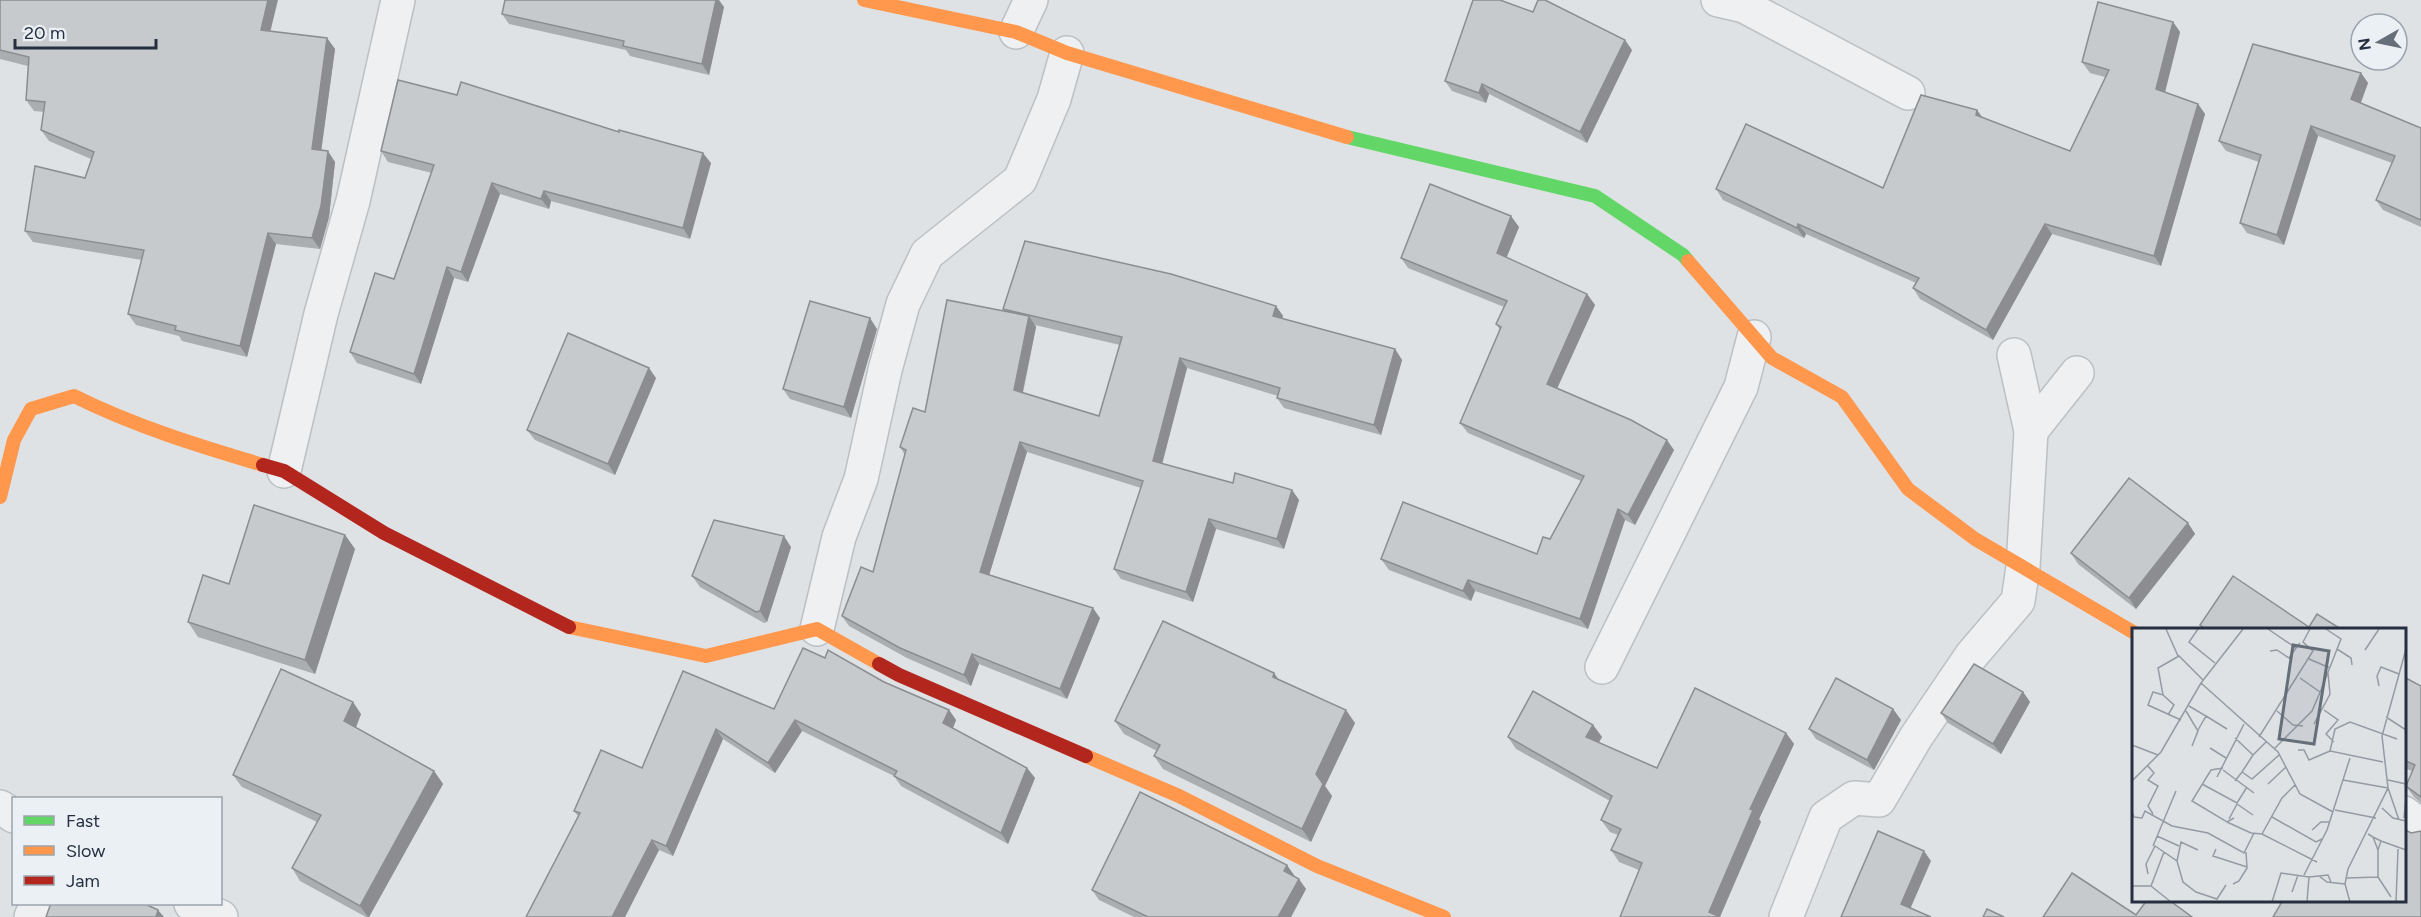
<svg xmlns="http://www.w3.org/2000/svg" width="2421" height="917" font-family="Figtree,sans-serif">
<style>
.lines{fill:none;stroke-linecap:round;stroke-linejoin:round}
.street-casing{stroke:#bdc0c3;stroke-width:36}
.street{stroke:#eef0f2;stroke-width:33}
.fast{stroke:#63d668;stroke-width:14}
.slow{stroke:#ff974d;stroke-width:14}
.jam{stroke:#b3261e;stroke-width:14}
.wall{fill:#abaeb0;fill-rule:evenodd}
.shaded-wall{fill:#8b8d90}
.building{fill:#c7cacd;stroke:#8b8d90;stroke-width:1.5}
.inset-road{fill:none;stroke:#959aa3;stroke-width:1.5}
.view{fill:#666e79;fill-opacity:0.15;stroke:#666e79;stroke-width:3}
.inset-edge{fill:none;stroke:#252f3f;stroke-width:3}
</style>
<rect width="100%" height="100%" fill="#dfe2e5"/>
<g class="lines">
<defs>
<g id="street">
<path d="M1718,0L1744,6L1908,93"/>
<path d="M1016,32L1031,0"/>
<path d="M2031,431L2077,373"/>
<path d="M284,471L321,314L353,201L398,0"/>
<path d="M817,629L839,537L861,479L885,370L903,304L927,254L1020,180L1054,99L1067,53"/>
<path d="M1602,667L1741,387L1754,337"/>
<path d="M0,807L14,816"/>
<path d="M2404,813L2421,826"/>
<path d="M191,904L221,917"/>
<path d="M31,917L37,904"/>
<path d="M1786,917L1826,817L1854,798L1879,800L1916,737L1971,656L2018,601L2023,567L2031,431L2014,355"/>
</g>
</defs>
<use href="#street" class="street-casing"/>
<use href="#street" class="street"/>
<path class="fast" d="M1347,137L1595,196L1683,255L1688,261"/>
<g class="slow">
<path d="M864,0L1016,32L1067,53L1347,137"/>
<path d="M1688,261L1772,358L1842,397L1908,489L1975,539L2133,632"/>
<path d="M0,497L14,440L31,409L74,396C134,426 199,446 263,465"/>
<path d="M569,627L706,656L817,629L879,664"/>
<path d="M1086,756L1179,796L1317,866L1444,917"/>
</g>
<g class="jam">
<path d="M263,465L284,471L384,533L569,627"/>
<path d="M879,664L899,675L1086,756"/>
</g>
</g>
<g class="wall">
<path d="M0,0L327,38L335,49L321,150L335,162L329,217L320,249L276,244L247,357L182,341L179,336L136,325L128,314L142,260L33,242L25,231L85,178L91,159L49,141L41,130L44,112L34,111L26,100L28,66L0,59Z"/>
<path d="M724,7L709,75L630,56L626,50L509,24L502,14Z"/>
<path d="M2173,22L2180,32L2165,92L2198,104L2205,114L2161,266L2052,234L1993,340L1920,299L1913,288L1916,283L1806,234L1804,238L1723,200L1716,189L1883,188L1977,110L1982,118L2070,151L2105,77L2090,73L2082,62Z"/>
<path d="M1632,50L1587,143L1489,94L1486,103L1452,91L1445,81Z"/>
<path d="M2361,73L2368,83L2361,103L2421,128V227L2383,210L2376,200L2392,163L2318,136L2284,245L2247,233L2240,223L2259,162L2226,151L2219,141Z"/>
<path d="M381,151L711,163L690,239L551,201L549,209L500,194L468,282L454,278L421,384L357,363L350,352L394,279L432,173L388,162Z"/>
<path d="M1519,227L1506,258L1587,294L1595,305L1557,389L1674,450L1635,525L1625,520L1588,629L1475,591L1471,601L1389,570L1381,559L1537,554L1550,539L1581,481L1468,433L1460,423L1500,330L1496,324L1504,307L1408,268L1401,258Z"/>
<path d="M1276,306L1283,316L1282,318L1395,349L1402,360L1381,435L1284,408L1277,398L1278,396L1187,368L1162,464L1233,483L1292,490L1299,500L1284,549L1216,529L1193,602L1121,579L1114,569L1141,488L1027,452L989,575L1100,618L1067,699L979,664L971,686L907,658L849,626L842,616L873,572L905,455L900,447L925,412L1004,312L1003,309ZM1035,325L1120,345L1099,416L1023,393L1036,327Z"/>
<path d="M877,329L851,418L790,399L783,389Z"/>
<path d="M656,378L615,475L535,440L527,430Z"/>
<path d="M2188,523L2195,534L2136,609L2078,564L2071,553Z"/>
<path d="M345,535L355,549L315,674L198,637L188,622L229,584Z"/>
<path d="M791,547L767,622L764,623L700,587L692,576Z"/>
<path d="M825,658L884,682L949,710L956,720L953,728L1027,768L1035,778L1008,844L901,786L894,776L802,731L775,773L723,739L673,856L659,850L625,917H526L578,816L574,811L642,768L683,671L774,709Z"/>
<path d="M1274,673L1279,680L1355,723L1325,786L1332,796L1311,842L1163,769L1154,756L1157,751L1124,734L1115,721Z"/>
<path d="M2404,677L2421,686V803L2414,797L2406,786L2412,771L2404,768Z"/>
<path d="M2023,692L2030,702L2001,754L1948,723L1941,713Z"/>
<path d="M1893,709L1901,720L1874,770L1816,739L1809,729Z"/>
<path d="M361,714L356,728L434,771L443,784L369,917H366L300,881L292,868L317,822L242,787L233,775Z"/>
<path d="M1593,725L1602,737L1599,742L1657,768L1786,733L1794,744L1759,819L1761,822L1639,870L1619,862L1611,850L1618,835L1610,832L1601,820L1610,801L1516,749L1508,737Z"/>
<path d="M1294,875L1306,889L1291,917H1134L1099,900L1092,890Z"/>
</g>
<g class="shaded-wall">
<path d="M268,0H278L268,41L261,30Z"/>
<path d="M716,0H719L724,7L709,75L702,64Z"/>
<path d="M2173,22L2180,32L2163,100L2156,89Z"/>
<path d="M327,38L335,49L320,160L312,149Z"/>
<path d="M1625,40L1632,50L1587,143L1580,132Z"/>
<path d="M2361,73L2368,83L2358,109L2351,99Z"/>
<path d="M1482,84L1489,94L1486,103L1479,93Z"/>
<path d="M2198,104L2205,114L2161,266L2154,256Z"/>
<path d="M1977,110L1985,121L1976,115Z"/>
<path d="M2311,126L2318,136L2284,245L2277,235Z"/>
<path d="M328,151L335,162L329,217L320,249L312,238Z"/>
<path d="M703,153L711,163L690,239L683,228Z"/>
<path d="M492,183L500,194L468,282L461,272Z"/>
<path d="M544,191L551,201L549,209L541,199Z"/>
<path d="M1511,216L1519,227L1504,264L1497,253Z"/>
<path d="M1798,224L1806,234L1804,238L1797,228Z"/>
<path d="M2045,224L2052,234L1993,340L1986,330Z"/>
<path d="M268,233L276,244L247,357L240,346Z"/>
<path d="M447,267L454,278L421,384L414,374Z"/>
<path d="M1587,294L1595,305L1554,395L1547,384Z"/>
<path d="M1276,306L1283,316L1280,326L1273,316Z"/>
<path d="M1029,316L1036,327L1021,400L1014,390Z"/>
<path d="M870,318L877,329L851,418L844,407Z"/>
<path d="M1395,349L1402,360L1381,435L1374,425Z"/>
<path d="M1180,358L1187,368L1160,472L1153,461Z"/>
<path d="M649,368L656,378L615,475L608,464Z"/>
<path d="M1667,440L1674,450L1635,525L1628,515Z"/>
<path d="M1020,442L1027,452L987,582L980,572Z"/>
<path d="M1292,490L1299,500L1284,549L1277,539Z"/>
<path d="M1618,509L1625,520L1588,629L1580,619Z"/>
<path d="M1209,519L1216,529L1193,602L1186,592Z"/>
<path d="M2188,523L2195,534L2136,609L2129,598Z"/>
<path d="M345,535L355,549L315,674L305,660Z"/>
<path d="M784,536L791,547L767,622L760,611Z"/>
<path d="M1468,580L1475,591L1471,601L1463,591Z"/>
<path d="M1093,608L1100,618L1067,699L1060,689Z"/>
<path d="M972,654L979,664L971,686L964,675Z"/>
<path d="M1274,673L1283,686L1273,677Z"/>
<path d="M2023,692L2030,702L2001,754L1993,744Z"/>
<path d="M353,702L361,714L353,734L344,721Z"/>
<path d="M1893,709L1901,720L1874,770L1867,760Z"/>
<path d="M949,710L956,720L951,733L943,723Z"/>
<path d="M1346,710L1355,723L1325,786L1332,796L1311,842L1302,829L1316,774Z"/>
<path d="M795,720L802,731L775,773L768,763Z"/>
<path d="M1593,725L1602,737L1595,749L1586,737Z"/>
<path d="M716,729L723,739L673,856L666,846Z"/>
<path d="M1786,733L1794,744L1759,819L1761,822L1720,917L1709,912L1750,809Z"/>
<path d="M1027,768L1035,778L1008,844L1001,833Z"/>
<path d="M434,771L443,784L369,917H368L360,906Z"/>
<path d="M652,840L659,850L625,917H612Z"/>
<path d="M1924,851L1931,861L1908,914L1901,904Z"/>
<path d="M1287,865L1294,875L1291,881L1284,871Z"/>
<path d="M1299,879L1306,889L1291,917H1278Z"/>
<path d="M158,910L164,917H156Z"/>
</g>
<g class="building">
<path d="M0,0H268L261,30L327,38L312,149L328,151L321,206L312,238L268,233L240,346L175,330L176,326L128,314L144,250L25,231L35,166L85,178L94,152L41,130L45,102L26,100L29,57L0,50Z"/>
<path d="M505,0H716L702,64L623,46L624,41L502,14Z"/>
<path d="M1473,0H1500L1533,12L1538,0H1545L1625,40L1580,132L1482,84L1479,93L1445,81Z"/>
<path d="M2098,2L2173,22L2156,89L2198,104L2154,256L2045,224L1986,330L1913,288L1919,278L1798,224L1797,228L1716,189L1746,124L1883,188L1921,95L1977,110L1976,115L2070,151L2109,70L2082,62Z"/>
<path d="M2253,44L2361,73L2351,99L2421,128V220L2376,200L2395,156L2311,126L2277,235L2240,223L2261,155L2219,141Z"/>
<path d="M398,80L457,95L461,82L619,132V130L703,153L683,228L544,191L541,199L492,183L461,272L447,267L414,374L350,352L375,273L394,279L434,165L381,151Z"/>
<path d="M1430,184L1511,216L1497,253L1587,294L1547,384L1631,420L1667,440L1628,515L1618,509L1580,619L1468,580L1463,591L1381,559L1403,502L1537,554L1543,537L1550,539L1584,476L1460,423L1501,327L1496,324L1507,301L1401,258Z"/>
<path d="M1025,241L1171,274L1276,306L1273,316L1395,349L1374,425L1277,398L1280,388L1180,358L1153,461L1233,483L1235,473L1292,490L1277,539L1209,519L1186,592L1114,569L1143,481L1020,442L980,572L1093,608L1060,689L972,654L964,675L900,648L842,616L861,567L873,572L906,450L900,447L913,408L925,412L947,300L1029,316L1014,390L1099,416L1122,337L1003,309Z"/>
<path d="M810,301L870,318L844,407L783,389Z"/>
<path d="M568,333L649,368L608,464L527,430Z"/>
<path d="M2129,478L2188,523L2129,598L2071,553Z"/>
<path d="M254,505L345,535L305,660L188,622L203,575L229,584Z"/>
<path d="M714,520L784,536L760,611L756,612L692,576Z"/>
<path d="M2233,576L2309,627L2317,614L2341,629H2206L2200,625Z"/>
<path d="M1163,621L1274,673L1273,677L1346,710L1316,774L1323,784L1302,829L1154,756L1160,745L1115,721Z"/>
<path d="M803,648L825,658L828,650L884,682L949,710L943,723L1027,768L1001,833L894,776L897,771L795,720L768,763L716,729L666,846L652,840L612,917H526L580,813L574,811L601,750L642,768L683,671L774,709Z"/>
<path d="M1974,664L2023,692L1993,744L1941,713Z"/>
<path d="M281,669L353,702L344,721L434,771L360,906L292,868L321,815L233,775Z"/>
<path d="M2404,677L2421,686V797L2406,786L2415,765L2404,760Z"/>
<path d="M1836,678L1893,709L1867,760L1809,729Z"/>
<path d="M1695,688L1786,733L1750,809L1753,810L1709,912L1720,917H1620L1642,863L1611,850L1621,829L1601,820L1612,796L1508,737L1533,691L1593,725L1586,737L1657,768Z"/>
<path d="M1140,792L1287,865L1284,871L1299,879L1278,917H1148L1092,890Z"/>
<path d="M2404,829L2411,833L2421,831V917H2273L2283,900H2404Z"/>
<path d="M1878,831L1924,851L1901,904L1931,917H1841Z"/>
<path d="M2072,873L2136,915L2147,900H2169L2192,917H2043Z"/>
<path d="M51,903H143L158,910L156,917H46Z"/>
<path d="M1987,909L2004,917H1983Z"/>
</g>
<g transform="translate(2132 628)">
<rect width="274" height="274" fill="#dfe2e5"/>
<path class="inset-road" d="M34,1L46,28M66,1L57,14L83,35M136,1L164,20L168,15M205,21L219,30L220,37M233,22L247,1M138,23L145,22L157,30L164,20M177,31L198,40M168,50L188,64M69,55L146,124L168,166L201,184M247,58L245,48L249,39L267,46M31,67L42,77L36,87M57,78L74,88L66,102M192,82L206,92L194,106L202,114M54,83L66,103L60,118M145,83L161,97L171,98M74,88L95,101M254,89L274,102M49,92L16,77L21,64L31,67L26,40L47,28L71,52M182,96L198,66L196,45M127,109L181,23L171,14L178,1M103,110L121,127L134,114M0,117L26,127M78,120L94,130M142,121L180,83L189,62L209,11L194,1M166,122H172L177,132L198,123M251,134L198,123L203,101L218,94L265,111M16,138L22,145L16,152L26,158L16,178L21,186M91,140L79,142L60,173L95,194L102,190M91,142L122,165M110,144L121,127M85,149L112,96M211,152L256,160M256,152L274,156M0,153L29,124L69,55L111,1M103,153L110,144L120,151L147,127M70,156L105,175L115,159M136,156L154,139M256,160L267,192M250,180L261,190L274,193M203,182L244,190M0,184L2,189L10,190L13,183L40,198L76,205L112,225L122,205M140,189L184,214L190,211M272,190L274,169M97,191L105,176L121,187M95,194L119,205L130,206L185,234M0,202V223M180,202L189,194H197M130,206L150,170L163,157M236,206L241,209L249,213L246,222L241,209M25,208L47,218M249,213L274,222M21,218L44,163M84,221L81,228L115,239M45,233L49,214L66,222M16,246L14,236L23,218L45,233L51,254L64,264L85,271L94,257M172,247L195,202L218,130M187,248L195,254L213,256M246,249L259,269M215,250L246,249V222M101,256L107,253L115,240L114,224M0,258H19M19,258L32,224M19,258L39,274M160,264L166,247M140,274L149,245L177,249L196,247L199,254M175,274L177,249M218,274L213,256L216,241L256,160L250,108L274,21M264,274L266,221"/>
<path class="view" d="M161,17L197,23L182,116L147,111Z"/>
<rect width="274" height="274" class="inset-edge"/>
</g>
<rect x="12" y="797" width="210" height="108" fill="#ebf0f5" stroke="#9ca3ac" stroke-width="1.5"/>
<rect x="24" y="816" width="30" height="9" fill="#63d668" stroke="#9ca3ac" stroke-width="1.5"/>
<text x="66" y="827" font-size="18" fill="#252f3f">Fast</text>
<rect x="24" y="846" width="30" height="9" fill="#ff974d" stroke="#9ca3ac" stroke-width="1.5"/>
<text x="66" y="857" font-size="18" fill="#252f3f">Slow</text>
<rect x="24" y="876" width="30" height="9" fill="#b3261e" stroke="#9ca3ac" stroke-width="1.5"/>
<text x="66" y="887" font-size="18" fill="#252f3f">Jam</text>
<g transform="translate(2379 42) rotate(261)"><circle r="28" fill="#ebf0f5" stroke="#9ca3ac" stroke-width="1.5"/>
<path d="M0-4.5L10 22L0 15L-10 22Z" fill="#666e79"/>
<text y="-9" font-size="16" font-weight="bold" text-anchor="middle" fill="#252f3f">N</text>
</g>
<path d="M15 39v9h141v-9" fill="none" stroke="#252f3f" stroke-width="3"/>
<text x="24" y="39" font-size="18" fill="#252f3f" stroke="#ebf0f5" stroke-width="4.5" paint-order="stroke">20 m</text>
</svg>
